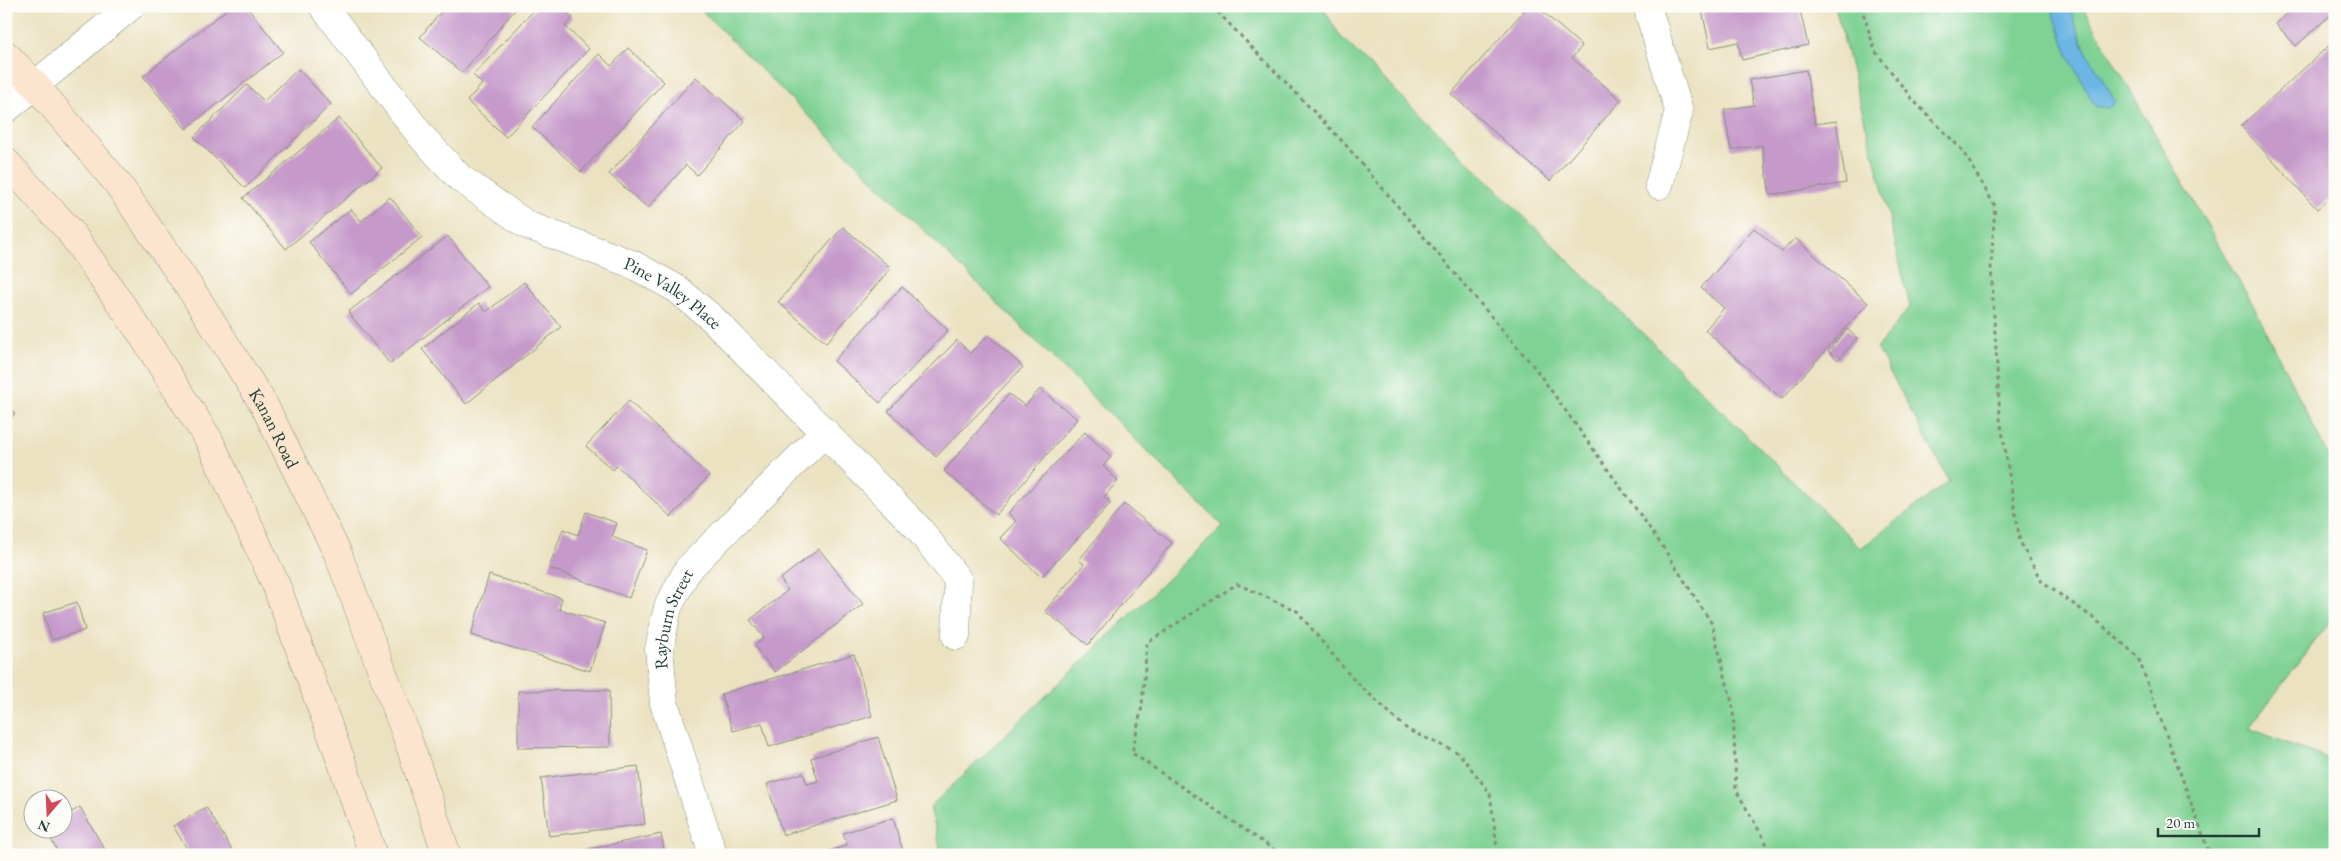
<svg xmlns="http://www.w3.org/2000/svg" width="2341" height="861" font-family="'EB Garamond',serif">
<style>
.green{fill:#7fd294;stroke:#4f8864}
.water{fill:#6cb5e4;stroke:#46798c}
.building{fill:#c599ca}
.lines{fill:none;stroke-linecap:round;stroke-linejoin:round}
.street-casing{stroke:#85907a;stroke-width:29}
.secondary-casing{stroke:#85907a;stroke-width:29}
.path{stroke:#85907a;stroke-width:3;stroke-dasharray:4 4;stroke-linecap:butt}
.street{stroke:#fff;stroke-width:28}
.secondary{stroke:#fce5cf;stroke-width:28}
.labels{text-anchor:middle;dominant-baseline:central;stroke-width:4;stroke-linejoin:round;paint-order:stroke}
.street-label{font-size:18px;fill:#1f3d34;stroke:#fdfcf7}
</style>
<rect width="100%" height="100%" fill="#fdfcf7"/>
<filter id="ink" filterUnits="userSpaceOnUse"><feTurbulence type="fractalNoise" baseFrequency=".02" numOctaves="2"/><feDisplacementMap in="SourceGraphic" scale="10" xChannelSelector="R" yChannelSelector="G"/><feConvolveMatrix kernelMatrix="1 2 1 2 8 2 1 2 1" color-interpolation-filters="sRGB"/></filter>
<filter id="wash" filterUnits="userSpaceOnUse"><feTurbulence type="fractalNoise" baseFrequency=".0096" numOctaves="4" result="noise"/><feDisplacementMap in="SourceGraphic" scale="20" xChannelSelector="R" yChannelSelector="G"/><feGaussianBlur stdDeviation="1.12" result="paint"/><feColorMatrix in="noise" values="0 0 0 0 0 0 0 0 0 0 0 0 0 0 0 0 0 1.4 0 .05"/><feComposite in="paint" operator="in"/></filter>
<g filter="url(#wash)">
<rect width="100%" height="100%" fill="#ebe2c1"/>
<path class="green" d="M697,6H1322L1340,36L1861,548L1949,481L1877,348L1910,307L1884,195L1835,6H2082L2253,305L2335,470V615L2249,728L2335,762V855H942L930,807L1223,526Z"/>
<path class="water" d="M2051,6H2069L2085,49L2115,101L2108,108L2095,106L2068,55Z"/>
<g id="blocks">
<g class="building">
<path d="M231,6H246L283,52L186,129L143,76Z"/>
<path d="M446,6H518L462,73L420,37Z"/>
<path d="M538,6H561L573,18L565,26L589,49L506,137L467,101L482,84L473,75Z"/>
<path d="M1528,6H1536L1582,46L1572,58L1621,100L1550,181L1451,94Z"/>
<path d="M1717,6H1799L1808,45L1742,60L1738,42L1710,48L1702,10Z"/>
<path d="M2290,6H2335V11L2296,46L2276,24L2292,9Z"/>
<path d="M2335,40V193L2317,209L2241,126Z"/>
<path d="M628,48L664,82L581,172L532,127L599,54L611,66Z"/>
<path d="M298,69L331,104L245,188L194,137L247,85L264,101Z"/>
<path d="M1806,70L1815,124L1836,121L1846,183L1770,195L1762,145L1731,150L1724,110L1754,105L1749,80Z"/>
<path d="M696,77L745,121L697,175L686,165L648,208L609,174Z"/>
<path d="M339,118L382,168L286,249L243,198Z"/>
<path d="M390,197L422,237L351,294L309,242L351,209L361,221Z"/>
<path d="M843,227L891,268L826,343L778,302Z"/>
<path d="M1754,228L1782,252L1795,238L1868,303L1782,399L1705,330L1724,308L1701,288Z"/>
<path d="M448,236L488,287L390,364L348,312Z"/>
<path d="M524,282L561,327L466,404L422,349L479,303L486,312Z"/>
<path d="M902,287L948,330L880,403L834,361Z"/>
<path d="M1847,329L1857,338L1838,360L1828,351Z"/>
<path d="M988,335L1023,367L936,457L888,411L957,340L970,353Z"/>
<path d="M1040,389L1077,419L996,515L944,471L1009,394L1025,406Z"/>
<path d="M629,401L709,476L671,517L617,466L613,470L586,446Z"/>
<path d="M6,407L15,413L6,425Z"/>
<path d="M1085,432L1111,457L1103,466L1118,481L1104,497L1111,503L1041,577L1000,538L1016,521L1008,513Z"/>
<path d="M1124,504L1172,543L1088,645L1045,611L1084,564L1079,560Z"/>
<path d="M586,512L617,523L612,537L647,550L629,598L549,568L563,529L578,535Z"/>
<path d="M819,549L863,604L775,672L754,646L764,638L750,620L788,590L780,579Z"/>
<path d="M489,575L562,598L559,609L605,623L590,671L471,635Z"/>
<path d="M77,602L85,630L52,640L43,613Z"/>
<path d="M854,654L872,716L769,747L762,723L733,731L721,694Z"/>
<path d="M609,690L610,747L518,748V691Z"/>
<path d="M878,737L897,800L783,835L767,784L803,773L807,784L818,781L811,758Z"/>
<path d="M638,766L645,824L549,836L541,778Z"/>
<path d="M80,807L108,855H60L44,828H62V818Z"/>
<path d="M206,807L235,855H191L173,826Z"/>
<path d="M893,818L904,855H818L847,845L843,833Z"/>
<path d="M661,834L665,855H565V854Z"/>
</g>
</g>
</g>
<g filter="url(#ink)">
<use href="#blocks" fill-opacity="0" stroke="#85907a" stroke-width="1"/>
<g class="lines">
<defs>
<g id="street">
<path id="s1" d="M323,6L421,136L460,178L527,225L632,264L677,289L713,319L919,529L958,580L956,636"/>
<path d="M1647,6L1679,111L1659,185"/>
<path d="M6,109L131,6"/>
<path id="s2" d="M713,855L664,703L659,649L668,607L688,569L825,432"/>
</g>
<g id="secondary">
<path id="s3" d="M6,55L36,86L118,184L194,294L264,405L338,554L406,734L447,855"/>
<path d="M6,162L69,230L141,333L209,440L276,585L342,763L373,855"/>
</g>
</defs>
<use href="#street" class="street-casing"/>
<use href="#secondary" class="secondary-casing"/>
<g class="path">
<path d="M1212,6L1344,143L1535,368L1661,544L1712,624L1733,707L1736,790L1773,855"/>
<path d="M1861,6L1875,51L1913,100L1963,151L1995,206L1991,266L2000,418L2020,542L2042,582L2095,619L2138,657L2210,855"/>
<path d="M1282,855L1132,753L1142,706L1147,643L1237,584L1297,611L1352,678L1408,730L1459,753L1490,793L1498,855"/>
</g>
<use href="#street" class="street"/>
<use href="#secondary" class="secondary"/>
</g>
</g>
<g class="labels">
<g class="street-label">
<text stroke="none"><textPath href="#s1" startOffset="464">Pine Valley Place</textPath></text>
<text stroke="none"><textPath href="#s3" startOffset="461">Kanan Road</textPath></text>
<text stroke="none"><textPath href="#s2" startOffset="246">Rayburn Street</textPath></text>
</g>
</g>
<rect width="2341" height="861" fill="none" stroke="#fdfcf7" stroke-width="25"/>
<g transform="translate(48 814) rotate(199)"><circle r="24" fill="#fdfcf7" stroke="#a4b0a9"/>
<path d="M0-4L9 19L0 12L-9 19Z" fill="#d1495b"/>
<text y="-8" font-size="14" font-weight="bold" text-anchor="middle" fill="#1f3d34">N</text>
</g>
<path d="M2158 828v8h101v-8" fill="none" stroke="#1f3d34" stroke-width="2.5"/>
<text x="2166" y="828" font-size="15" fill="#1f3d34" stroke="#fdfcf7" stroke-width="4" paint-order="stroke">20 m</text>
</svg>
